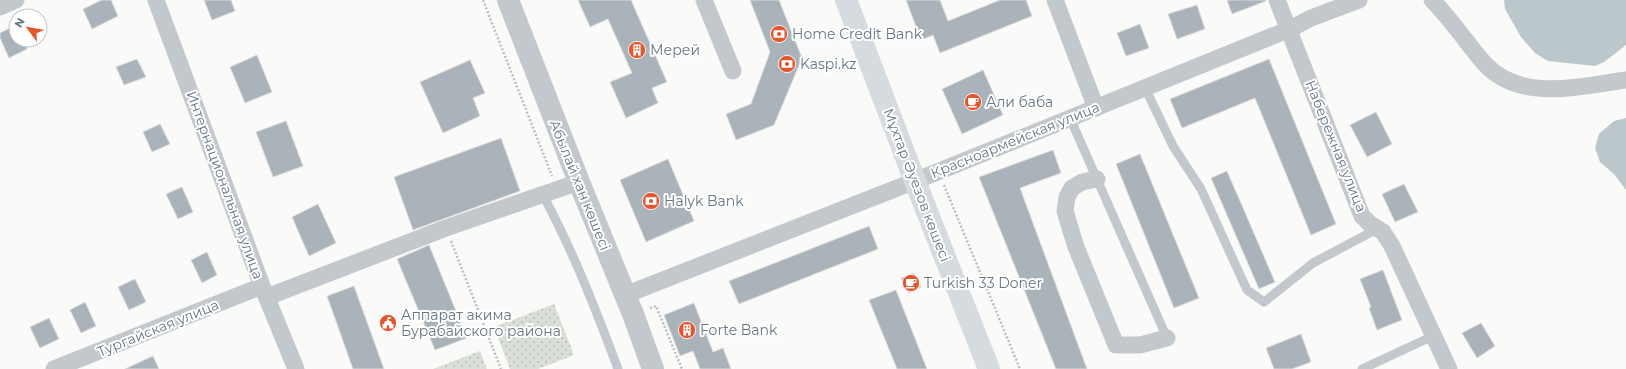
<svg xmlns="http://www.w3.org/2000/svg" width="1626" height="369" font-family="Montserrat,sans-serif">
<style>
.green{fill:url(#green-dots)}
.water{fill:#bbc7cb}
.building{fill:#aab3b9;stroke:#dcdcda}
.lines{fill:none;stroke-linecap:round;stroke-linejoin:round}
.path{stroke:#bbbfc2;stroke-width:2.5;stroke-dasharray:2 2;stroke-linecap:butt}
.service{stroke:#c3c8cc;stroke-width:9}
.minor{stroke:#c3c8cc;stroke-width:17}
.tertiary{stroke:#c3c8cc;stroke-width:22}
.secondary{stroke:#d6dbdf;stroke-width:22}
.labels{text-anchor:middle;dominant-baseline:central;stroke-width:4;stroke-linejoin:round;paint-order:stroke}
.poi-label{font-size:14px;fill:#657683;stroke:#fff;text-anchor:start}
.street-label{font-size:14px;fill:#657683;stroke:#fff}
</style>
<defs>
<pattern id="green-dots" width="8" height="8" patternUnits="userSpaceOnUse"><rect width="8" height="8" fill="#dadfd7"/><path d="M2 2h.1M6 6h.1" fill="none" stroke="#b4b9b4" stroke-width="1.8" stroke-linecap="round"/></pattern>
</defs>
<rect width="100%" height="100%" fill="#fafaf8"/>
<g class="green">
<path d="M554,304L574,355L538,369H510L494,327Z"/>
<path d="M480,351L487,369H433Z"/>
</g>
<g class="water">
<path d="M1504,0H1626V45L1604,62L1595,66L1548,61L1535,53L1521,37L1505,9Z"/>
<path d="M1626,118V190L1614,174L1600,162L1595,148L1599,134L1614,121Z"/>
</g>
<g class="building">
<path d="M102,0H111L118,16L92,29L83,9Z"/>
<path d="M204,0H231L235,11L212,20Z"/>
<path d="M578,0H631L667,82L652,88L658,103L626,118L610,82L632,73L608,19L590,27Z"/>
<path d="M750,0H779L802,58L774,125L736,140L726,114L751,104L770,52Z"/>
<path d="M906,0H940L948,21L1000,0H1026L1032,16L940,53L933,35L921,40Z"/>
<path d="M1227,0H1265L1266,1L1232,14Z"/>
<path d="M1197,5L1205,29L1177,39L1168,14Z"/>
<path d="M1140,24L1149,48L1126,56L1117,33Z"/>
<path d="M16,25V40H23L27,49L9,58L0,38V33Z"/>
<path d="M257,55L272,92L245,103L230,67Z"/>
<path d="M137,59L146,77L124,85L116,67Z"/>
<path d="M1269,59L1336,224L1311,235L1255,98L1182,128L1170,99Z"/>
<path d="M470,60L485,93L473,98L480,116L443,133L420,82Z"/>
<path d="M983,70L1003,115L962,134L942,89Z"/>
<path d="M1376,112L1392,144L1367,157L1350,125Z"/>
<path d="M286,121L303,166L273,177L256,132Z"/>
<path d="M160,124L170,144L152,152L143,132Z"/>
<path d="M501,138L520,191L413,230L394,177Z"/>
<path d="M1053,150L1061,173L1020,188L1087,369H1056L979,177Z"/>
<path d="M1140,154L1199,298L1174,308L1116,164Z"/>
<path d="M668,159L694,221L646,242L620,180Z"/>
<path d="M1227,171L1275,282L1259,289L1211,178Z"/>
<path d="M1404,184L1418,212L1395,222L1382,194Z"/>
<path d="M182,187L193,212L178,219L166,194Z"/>
<path d="M318,204L336,243L309,256L292,217Z"/>
<path d="M869,226L878,249L739,304L729,281Z"/>
<path d="M429,245L467,338L435,350L397,259Z"/>
<path d="M207,252L217,275L202,283L191,260Z"/>
<path d="M1383,270L1402,320L1377,330L1369,308L1371,307L1360,279Z"/>
<path d="M914,273L921,287L909,293L901,278Z"/>
<path d="M135,279L146,302L129,310L118,287Z"/>
<path d="M354,286L384,369H353L327,296Z"/>
<path d="M896,290L927,369H897L869,300Z"/>
<path d="M85,302L96,326L81,333L70,310Z"/>
<path d="M694,303L713,352L723,348L731,369H700L693,351L680,356L664,315Z"/>
<path d="M49,318L59,339L40,348L30,327Z"/>
<path d="M1481,323L1495,346L1477,358L1462,333Z"/>
<path d="M1301,334L1311,362L1292,369H1274L1266,348Z"/>
<path d="M153,356L159,369H125Z"/>
</g>
<g class="lines">
<g class="path">
<path d="M483,0L552,176"/>
<path d="M944,185L1020,369"/>
<path d="M451,241L501,369"/>
<path d="M650,308L656,306L682,369"/>
</g>
<g class="service">
<path d="M1145,88L1173,146L1201,189L1247,290L1264,302L1313,263L1377,229"/>
<path d="M1070,118L1167,338"/>
<path d="M543,195C573,251 596,310 618,369"/>
<path d="M1362,369L1433,336"/>
</g>
<g class="minor">
<path d="M156,0L262,286L296,369"/>
<path d="M704,0L733,71"/>
<path d="M1055,0L1096,108"/>
<path d="M1277,0L1362,216L1370,224L1383,232L1392,246L1449,369"/>
<path d="M1432,0C1451,19 1466,42 1484,63C1520,103 1580,86 1626,80"/>
<path d="M0,7L16,0"/>
<path d="M1097,179L1082,182L1072,188L1067,197L1065,211L1076,247L1116,345H1140L1167,338"/>
<path d="M625,295L915,181L1290,29L1311,18L1359,0"/>
<path d="M267,297L446,228L579,182"/>
<path d="M54,369L262,286"/>
</g>
<path class="tertiary" d="M508,0L579,182L633,314L653,369"/>
<path class="secondary" d="M846,0L915,181L989,369"/>
</g>
<defs>
<symbol id="bank-disc" viewBox="-11 -11 22 22"><circle r="9.5" fill="#e4572e" stroke="#fff"/><path d="M-6-4H6V4H-6ZM0-2.3a2.3 2.3 0 1 0 0 4.6a2.3 2.3 0 1 0 0-4.6Z" fill="#fff"/></symbol>
<symbol id="building-disc" viewBox="-11 -11 22 22"><circle r="9.5" fill="#e4572e" stroke="#fff"/><path d="M-4-6H4V6H1V3H-1V6H-4ZM-2.5-4.3h1.7v1.8h-1.7ZM.8-4.3h1.7v1.8H.8ZM-2.5-1h1.7V.8h-1.7ZM.8-1h1.7V.8H.8Z" fill="#fff"/></symbol>
<symbol id="cafe-disc" viewBox="-11 -11 22 22"><circle r="9.5" fill="#e4572e" stroke="#fff"/><path d="M-5.5-4.5H6V0H3Q3 3.5 0 3.5H-2.5Q-5.5 3.5-5.5 0ZM3-3.2v2h1.7v-2ZM-6 4.5H4V6H-6Z" fill="#fff"/></symbol>
<symbol id="civic-disc" viewBox="-11 -11 22 22"><circle r="9.5" fill="#e4572e" stroke="#fff"/><path d="M-.6-6.5H3V-4.5H.6V-3L4-1V1h2V6H-6V1h2V-1L-.6-3ZM-1.2 2.5V6h2.4V2.5Z" fill="#fff"/></symbol>
</defs>
<g fill-rule="evenodd">
<use href="#bank-disc" x="769" y="24" width="20" height="20"/>
<use href="#building-disc" x="627" y="40" width="20" height="20"/>
<use href="#bank-disc" x="777" y="54" width="20" height="20"/>
<use href="#cafe-disc" x="963" y="92" width="20" height="20"/>
<use href="#bank-disc" x="641" y="191" width="20" height="20"/>
<use href="#cafe-disc" x="901" y="273" width="20" height="20"/>
<use href="#civic-disc" x="378" y="313" width="20" height="20"/>
<use href="#building-disc" x="677" y="320" width="20" height="20"/>
</g>
<g class="labels">
<g class="poi-label">
<text x="792" y="34">Home Credit Bank</text>
<text x="650" y="50">Мерей</text>
<text x="800" y="64">Kaspi.kz</text>
<text x="986" y="102">Али баба</text>
<text x="664" y="201">Halyk Bank</text>
<text x="924" y="283">Turkish 33 Doner</text>
<text x="401" y="315">Аппарат акима<tspan x="401" dy="16">Бурабайского района</tspan></text>
<text x="700" y="330">Forte Bank</text>
</g>
<g class="street-label">
<text transform="translate(1015 140) rotate(-22)">Красноармейская улица</text>
<text transform="translate(1336 146) rotate(68)">Набережная улица</text>
<text transform="translate(225 185) rotate(70)">Интернациональная улица</text>
<text transform="translate(580 185) rotate(68)">Абылай хан көшесі</text>
<text transform="translate(917 185) rotate(69)">Мұхтар Әуезов көшесі</text>
<text transform="translate(158 328) rotate(-22)">Тургайская улица</text>
</g>
</g>
<g transform="translate(28 28) rotate(302)"><circle r="19" fill="#ffffff" stroke="#c1c8cd"/>
<path d="M0-3L7 15L0 10L-7 15Z" fill="#e4572e"/>
<text y="-6" font-size="11" font-weight="bold" text-anchor="middle" fill="#657683">N</text>
</g>
</svg>
